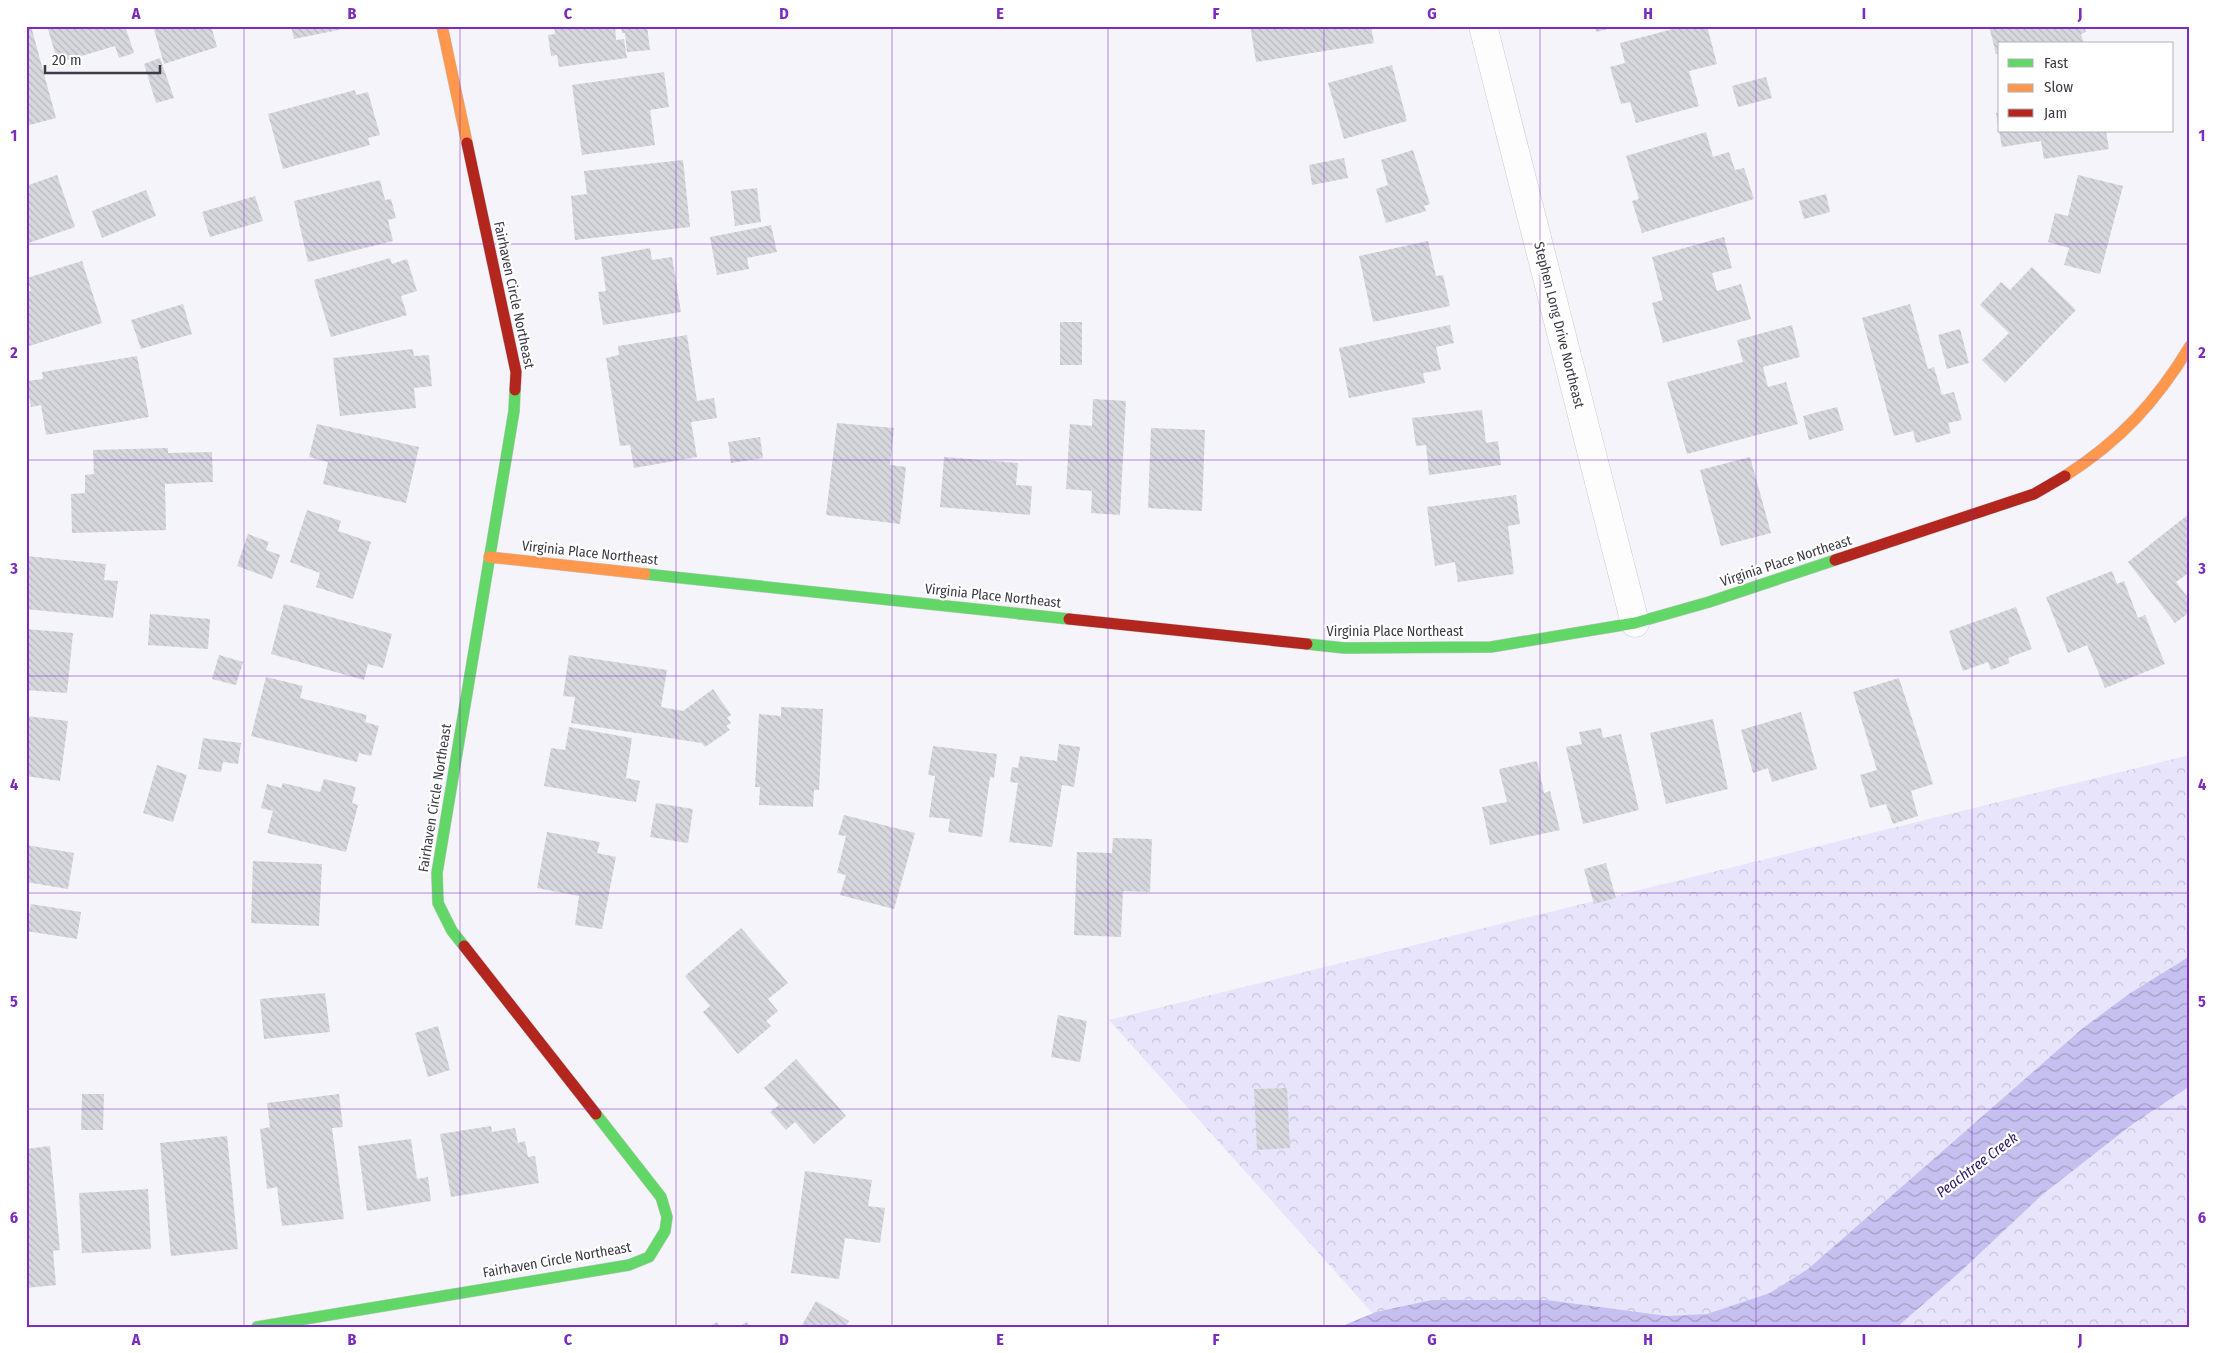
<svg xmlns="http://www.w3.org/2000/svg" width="2216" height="1353" font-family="'Fira Sans Condensed',sans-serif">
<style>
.forest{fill:url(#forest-crowns)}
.water{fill:url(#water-waves)}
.building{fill:url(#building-back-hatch)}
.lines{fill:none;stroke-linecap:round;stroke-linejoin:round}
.street-casing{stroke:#cbcad1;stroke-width:29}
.fast-casing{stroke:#cbcad1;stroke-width:12}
.slow-casing{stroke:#cbcad1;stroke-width:12}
.jam-casing{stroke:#cbcad1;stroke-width:12}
.street{stroke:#fefdfe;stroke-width:28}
.fast{stroke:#63d668;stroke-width:11}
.slow{stroke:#ff974d;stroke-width:11}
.jam{stroke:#b3261e;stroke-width:11}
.grid{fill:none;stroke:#7b2cbf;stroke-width:1;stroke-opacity:0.55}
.labels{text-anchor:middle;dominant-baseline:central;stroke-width:4.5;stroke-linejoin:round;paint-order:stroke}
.street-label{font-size:14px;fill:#3c3b45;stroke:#fff}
.water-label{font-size:15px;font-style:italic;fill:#34206a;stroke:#fff}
.neatline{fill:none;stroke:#7b2cbf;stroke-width:2}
.grid-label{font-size:16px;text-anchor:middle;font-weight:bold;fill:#7b2cbf}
</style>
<defs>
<pattern id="forest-crowns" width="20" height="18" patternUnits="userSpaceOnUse" patternTransform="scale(1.25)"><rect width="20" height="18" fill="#e7e4fc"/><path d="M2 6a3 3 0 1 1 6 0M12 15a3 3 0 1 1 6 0" fill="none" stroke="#c7c4d9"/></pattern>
<pattern id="water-waves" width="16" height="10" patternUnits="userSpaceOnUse" patternTransform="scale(1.25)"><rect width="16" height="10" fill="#c6c0f0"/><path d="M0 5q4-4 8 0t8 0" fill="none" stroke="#a29dc4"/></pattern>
<pattern id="building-back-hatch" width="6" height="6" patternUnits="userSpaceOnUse" patternTransform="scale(1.25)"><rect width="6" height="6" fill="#d7d7de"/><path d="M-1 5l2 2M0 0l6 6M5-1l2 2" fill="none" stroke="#b9b9c0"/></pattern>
</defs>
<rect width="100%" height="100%" fill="#f5f4fa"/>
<path class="forest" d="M2190,755V1327H1385L1109,1020Z"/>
<path class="water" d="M2190,956V1086L2134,1123L2043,1194L1959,1273L1897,1327H1340L1376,1312L1432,1300H1547L1667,1316L1707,1314L1770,1293L1808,1269L2083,1028L2129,994Z"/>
<g class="building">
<path d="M26,26H31L56,118L26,126Z"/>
<path d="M47,26H125L134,53L119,58L115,46L58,63Z"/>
<path d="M153,26H211L217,47L164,64Z"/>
<path d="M291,26H342L343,29L294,39Z"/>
<path d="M554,26H615L616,40L624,39L627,58L559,67L557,55L551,56L548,35L555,34Z"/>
<path d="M621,26H647L650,50L627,52L625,33H622Z"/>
<path d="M1250,26H1371L1374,43L1256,62Z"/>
<path d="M1595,26H1616V27L1596,32Z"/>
<path d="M1684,26H1707L1717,64L1689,71L1699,106L1636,123L1630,102L1621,104L1610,67L1625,63L1620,43Z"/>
<path d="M1989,26H2084L2086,32L2081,34L2084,44H2000V53L1996,54Z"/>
<path d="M160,58L174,98L156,103L144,64Z"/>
<path d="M1392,65L1407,121L1344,139L1328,83Z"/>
<path d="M664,72L669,107L650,110L655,145L582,155L572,85Z"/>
<path d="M1766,77L1772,98L1738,107L1732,86Z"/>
<path d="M355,90L356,95L368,92L380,135L368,138L370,145L283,169L268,114Z"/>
<path d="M1996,113H2000V130H1999Z"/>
<path d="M1999,131H2106L2109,149L2044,159L2041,141L2002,147Z"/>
<path d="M1706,132L1713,157L1729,152L1735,170L1744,168L1754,199L1642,233L1632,201L1639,199L1626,156Z"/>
<path d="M1413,150L1430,204L1424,206L1426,211L1386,223L1376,189L1388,185L1381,160Z"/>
<path d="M1344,158L1348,178L1312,185L1309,165Z"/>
<path d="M683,160L690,227L575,240L571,196L587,194L584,171Z"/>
<path d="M57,175L75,227L26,244V186Z"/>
<path d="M2078,175L2123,186L2100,274L2064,265L2069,248L2048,242L2055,213L2068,216Z"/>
<path d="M380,180L385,200L391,199L396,218L388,220L393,241L308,262L294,201Z"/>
<path d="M757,188L761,222L735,226L731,191Z"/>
<path d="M146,190L156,216L102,238L92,211Z"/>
<path d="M1826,194L1830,212L1804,219L1799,201Z"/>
<path d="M255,196L263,221L210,237L202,212Z"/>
<path d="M771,225L777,252L747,258L749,269L717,275L710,237Z"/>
<path d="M1724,237L1732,268L1712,273L1717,291L1741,284L1751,319L1663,343L1652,303L1663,300L1652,257Z"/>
<path d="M1428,241L1436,276L1443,275L1450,306L1373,322L1359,256Z"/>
<path d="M650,248L652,260L672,257L681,312L603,325L598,292L606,291L601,257Z"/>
<path d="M390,258L392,264L407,259L417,291L401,296L407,315L331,337L314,280Z"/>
<path d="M82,261L102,323L26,347V292L31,291L27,278Z"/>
<path d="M2032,267L2076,310L2005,383L1982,360L2009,333L1980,305L2001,282L2010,290Z"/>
<path d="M183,304L192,334L141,349L131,320Z"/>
<path d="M1910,304L1928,369L1934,367L1942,395L1954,392L1962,420L1948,423L1951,433L1916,443L1913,431L1894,436L1862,318Z"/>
<rect x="1060" y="322" width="22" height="43"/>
<path d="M1450,325L1454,343L1436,347L1441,370L1423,373L1425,383L1349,398L1339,348Z"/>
<path d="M1792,325L1800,357L1763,367L1768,387L1786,382L1798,424L1687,454L1667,382L1743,362L1737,340Z"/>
<path d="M1960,329L1969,363L1947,369L1938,335Z"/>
<path d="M687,335L697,401L714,398L717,418L691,422L697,457L634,468L630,445L620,446L606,358L619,355L618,346Z"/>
<path d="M413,349L414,356L429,355L432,386L414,388L416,408L340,416L333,358Z"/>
<path d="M137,356L149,417L46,435L41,405L31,407L26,381L43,379L42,372Z"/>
<path d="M1093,399L1126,401L1120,515L1091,513L1092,491L1066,489L1070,424L1092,426Z"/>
<path d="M1837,407L1844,430L1809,440L1803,416Z"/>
<path d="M1482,410L1486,443L1498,441L1501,465L1429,475L1426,445L1416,446L1412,418Z"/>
<path d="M837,423L894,428L890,465L906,467L900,524L826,515Z"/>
<path d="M317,424L419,447L406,503L323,484L328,462L309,457Z"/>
<path d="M1151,428L1205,430L1202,511L1148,508Z"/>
<path d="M760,437L763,458L731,463L728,442Z"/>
<path d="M168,448V453L212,452L213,482L165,484L166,530L72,533L71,494L85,493V475L94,474L93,450Z"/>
<path d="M944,457L1018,463L1016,485L1032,486L1030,515L940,507Z"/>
<path d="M1750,457L1771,533L1721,546L1700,470Z"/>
<path d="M1516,495L1520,524L1508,526L1514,574L1458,582L1455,562L1435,566L1427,507Z"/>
<path d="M307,510L341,521L338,531L371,542L353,599L316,587L320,573L290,562Z"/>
<path d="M2190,513V572L2176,582L2190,600V612L2175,623L2128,562Z"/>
<path d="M248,534L269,542L266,550L280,555L272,579L237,566Z"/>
<path d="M26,556L106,564L104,580L118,581L113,618L26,609Z"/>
<path d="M2112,571L2117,584L2124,581L2138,618L2145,615L2165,664L2105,688L2087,645L2068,653L2046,597Z"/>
<path d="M284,604L392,634L383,668L368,664L364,680L271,654Z"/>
<path d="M2016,607L2032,649L2008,658L2010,663L1991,670L1988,662L1963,671L1949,631Z"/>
<path d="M150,614L210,619L208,649L148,645Z"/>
<path d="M26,629L73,633L67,693L26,690Z"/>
<path d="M219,655L243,662L236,685L212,679Z"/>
<path d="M569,655L667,670L661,707L683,711L713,689L731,715L727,718L731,723L726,726L730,730L705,747L702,743L571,723L575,697L563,696Z"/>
<path d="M266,677L303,686L300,698L367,715L365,722L379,726L371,756L359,753L357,762L251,736Z"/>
<path d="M1899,678L1933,784L1911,791L1918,816L1893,824L1886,804L1870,808L1860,775L1877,770L1853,692Z"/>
<path d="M781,707L823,709L819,790H814L813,807L759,805L760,787H755L759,714L781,716Z"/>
<path d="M1801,712L1817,769L1772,782L1768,768L1753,773L1741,730Z"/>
<path d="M26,716L68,721L60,781L26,776Z"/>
<path d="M1713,719L1728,789L1666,804L1650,733Z"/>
<path d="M569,727L632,738L626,778L640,781L636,802L544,786L551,748L565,750Z"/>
<path d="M1601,728L1603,738L1621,734L1639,810L1583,824L1566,747L1582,744L1579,732Z"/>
<path d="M203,738L241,743L238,764L223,762L221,772L198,769Z"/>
<path d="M1059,744L1080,747L1074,787L1062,785L1052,847L1009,842L1018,783L1010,782L1012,767L1018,768L1020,756L1057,761Z"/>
<path d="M933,746L997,754L994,778L990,777L982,837L948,832L950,819L929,817L935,776L928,775Z"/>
<path d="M1537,761L1544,793L1550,791L1560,830L1490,845L1482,807L1507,802L1499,769Z"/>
<path d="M157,765L187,775L173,822L143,813Z"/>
<path d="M324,779L356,787L352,803L358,805L346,852L267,833L273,811L261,808L267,784L281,788L283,783L320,792Z"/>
<path d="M656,803L693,809L688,843L650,837Z"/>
<path d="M844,815L915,833L894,909L840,895L846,875L837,873L846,836L838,835Z"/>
<path d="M547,832L600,842L597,853L616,857L602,929L575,925L579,896L537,888Z"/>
<path d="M1113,838L1152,839L1150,892L1123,891L1121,937L1074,935L1077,852L1112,853Z"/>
<path d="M26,845L74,853L68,889L26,882Z"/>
<path d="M253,861L322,864L319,926L251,923Z"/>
<path d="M1606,863L1616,898L1594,904L1584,869Z"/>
<path d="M31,904L81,912L77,939L26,931Z"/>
<path d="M741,928L788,983L768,999L778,1011L766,1021L771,1026L738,1054L703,1012L710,1006L685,976Z"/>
<path d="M325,993L330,1032L264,1039L260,999Z"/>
<path d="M1058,1015L1087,1021L1080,1062L1051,1057Z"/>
<path d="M438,1026L450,1070L428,1077L415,1033Z"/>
<path d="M796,1059L846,1116L814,1144L795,1122L786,1130L770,1112L779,1105L764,1088Z"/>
<path d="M1287,1088L1290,1148L1257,1150L1254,1089Z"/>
<path d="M82,1094H104L103,1130H81Z"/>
<path d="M339,1094L343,1127L332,1128L344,1219L282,1226L277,1187L267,1189L260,1129L270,1127L267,1103Z"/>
<path d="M491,1126L492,1132L515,1128L518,1143L525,1141L528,1157L535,1156L539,1183L451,1197L440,1134Z"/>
<path d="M227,1136L238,1249L171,1256L160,1143Z"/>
<path d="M411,1139L417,1179L428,1177L431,1201L367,1211L358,1146Z"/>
<path d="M50,1146L60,1250L53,1251L56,1285L26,1288V1149Z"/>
<path d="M805,1171L872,1180L868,1206L885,1208L880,1243L845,1238L839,1279L791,1273Z"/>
<path d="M148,1189L151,1249L82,1253L79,1193Z"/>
<path d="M816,1301L849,1321L846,1327H801Z"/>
<path d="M717,1322L720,1327H708Z"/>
<path d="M747,1322L750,1327H738Z"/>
</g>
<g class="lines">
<defs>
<path id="street" d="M1483,26L1635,623"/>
<g id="fast">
<path d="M645,574L1069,619"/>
<path d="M1307,644L1344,648L1491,647L1635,623L1709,602L1835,560"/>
<path d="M464,946L452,931L438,903L437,873L514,411L515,390"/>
<path d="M257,1327L629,1265L649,1257L665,1231L667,1217L661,1197L596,1114"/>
</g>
<g id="slow">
<path d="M442,26L467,143"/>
<path d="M2065,476C2121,440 2156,402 2190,346"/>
<path d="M489,557L645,574"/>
</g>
<g id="jam">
<path d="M467,143L516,372L515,390"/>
<path d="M1835,560L2034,494L2065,476"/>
<path d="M1069,619L1307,644"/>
<path d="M464,946L596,1114"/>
</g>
</defs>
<use href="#street" class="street-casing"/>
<use href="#fast" class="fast-casing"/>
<use href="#slow" class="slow-casing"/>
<use href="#jam" class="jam-casing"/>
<use href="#street" class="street"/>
<use href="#fast" class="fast"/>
<use href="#slow" class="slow"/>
<use href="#jam" class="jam"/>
</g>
<path class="grid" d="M244,26V1327M460,26V1327M676,26V1327M892,26V1327M1108,26V1327M1324,26V1327M1540,26V1327M1756,26V1327M1972,26V1327M26,244H2190M26,460H2190M26,676H2190M26,893H2190M26,1109H2190"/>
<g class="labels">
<g class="street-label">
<text transform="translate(514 295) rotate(78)">Fairhaven Circle Northeast</text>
<text transform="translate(1559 325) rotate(76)">Stephen Long Drive Northeast</text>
<text transform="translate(590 553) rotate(6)">Virginia Place Northeast</text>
<text transform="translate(1786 561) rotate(-18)">Virginia Place Northeast</text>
<text transform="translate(993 596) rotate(6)">Virginia Place Northeast</text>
<text x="1395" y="631">Virginia Place Northeast</text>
<text transform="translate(435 798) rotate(-81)">Fairhaven Circle Northeast</text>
<text transform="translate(557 1260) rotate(-10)">Fairhaven Circle Northeast</text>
</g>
<g class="water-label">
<text transform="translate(1977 1165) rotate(-37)">Peachtree Creek</text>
</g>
</g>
<rect width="2216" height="1353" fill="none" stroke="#ffffff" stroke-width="55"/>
<rect x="1998" y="42" width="175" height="90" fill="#ffffff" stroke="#b1b1b5"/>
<rect x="2008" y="59" width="25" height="8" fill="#63d668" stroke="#b1b1b5"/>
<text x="2044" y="68" font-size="15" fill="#3c3b45">Fast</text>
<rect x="2008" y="84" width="25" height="8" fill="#ff974d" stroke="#b1b1b5"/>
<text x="2044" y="92" font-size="15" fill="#3c3b45">Slow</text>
<rect x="2008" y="109" width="25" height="8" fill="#b3261e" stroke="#b1b1b5"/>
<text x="2044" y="118" font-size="15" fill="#3c3b45">Jam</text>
<path d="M45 65v8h115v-8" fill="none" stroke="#3c3b45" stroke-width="2.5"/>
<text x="52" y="65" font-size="15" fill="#3c3b45" stroke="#ffffff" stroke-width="4" paint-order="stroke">20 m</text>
<rect x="28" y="28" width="2160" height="1298" class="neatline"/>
<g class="grid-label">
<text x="136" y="19">A</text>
<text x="352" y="19">B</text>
<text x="568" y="19">C</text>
<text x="784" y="19">D</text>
<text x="1000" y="19">E</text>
<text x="1216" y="19">F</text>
<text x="1432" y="19">G</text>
<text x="1648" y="19">H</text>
<text x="1864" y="19">I</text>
<text x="2080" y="19">J</text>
<text x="14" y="141">1</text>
<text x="2202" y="141">1</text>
<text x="14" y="358">2</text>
<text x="2202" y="358">2</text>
<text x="14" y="574">3</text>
<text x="2202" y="574">3</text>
<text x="14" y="790">4</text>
<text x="2202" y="790">4</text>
<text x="14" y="1007">5</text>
<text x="2202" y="1007">5</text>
<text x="14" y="1223">6</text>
<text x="2202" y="1223">6</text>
<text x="136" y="1345">A</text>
<text x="352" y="1345">B</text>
<text x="568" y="1345">C</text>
<text x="784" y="1345">D</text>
<text x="1000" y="1345">E</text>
<text x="1216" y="1345">F</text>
<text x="1432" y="1345">G</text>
<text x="1648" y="1345">H</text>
<text x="1864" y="1345">I</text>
<text x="2080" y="1345">J</text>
</g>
</svg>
